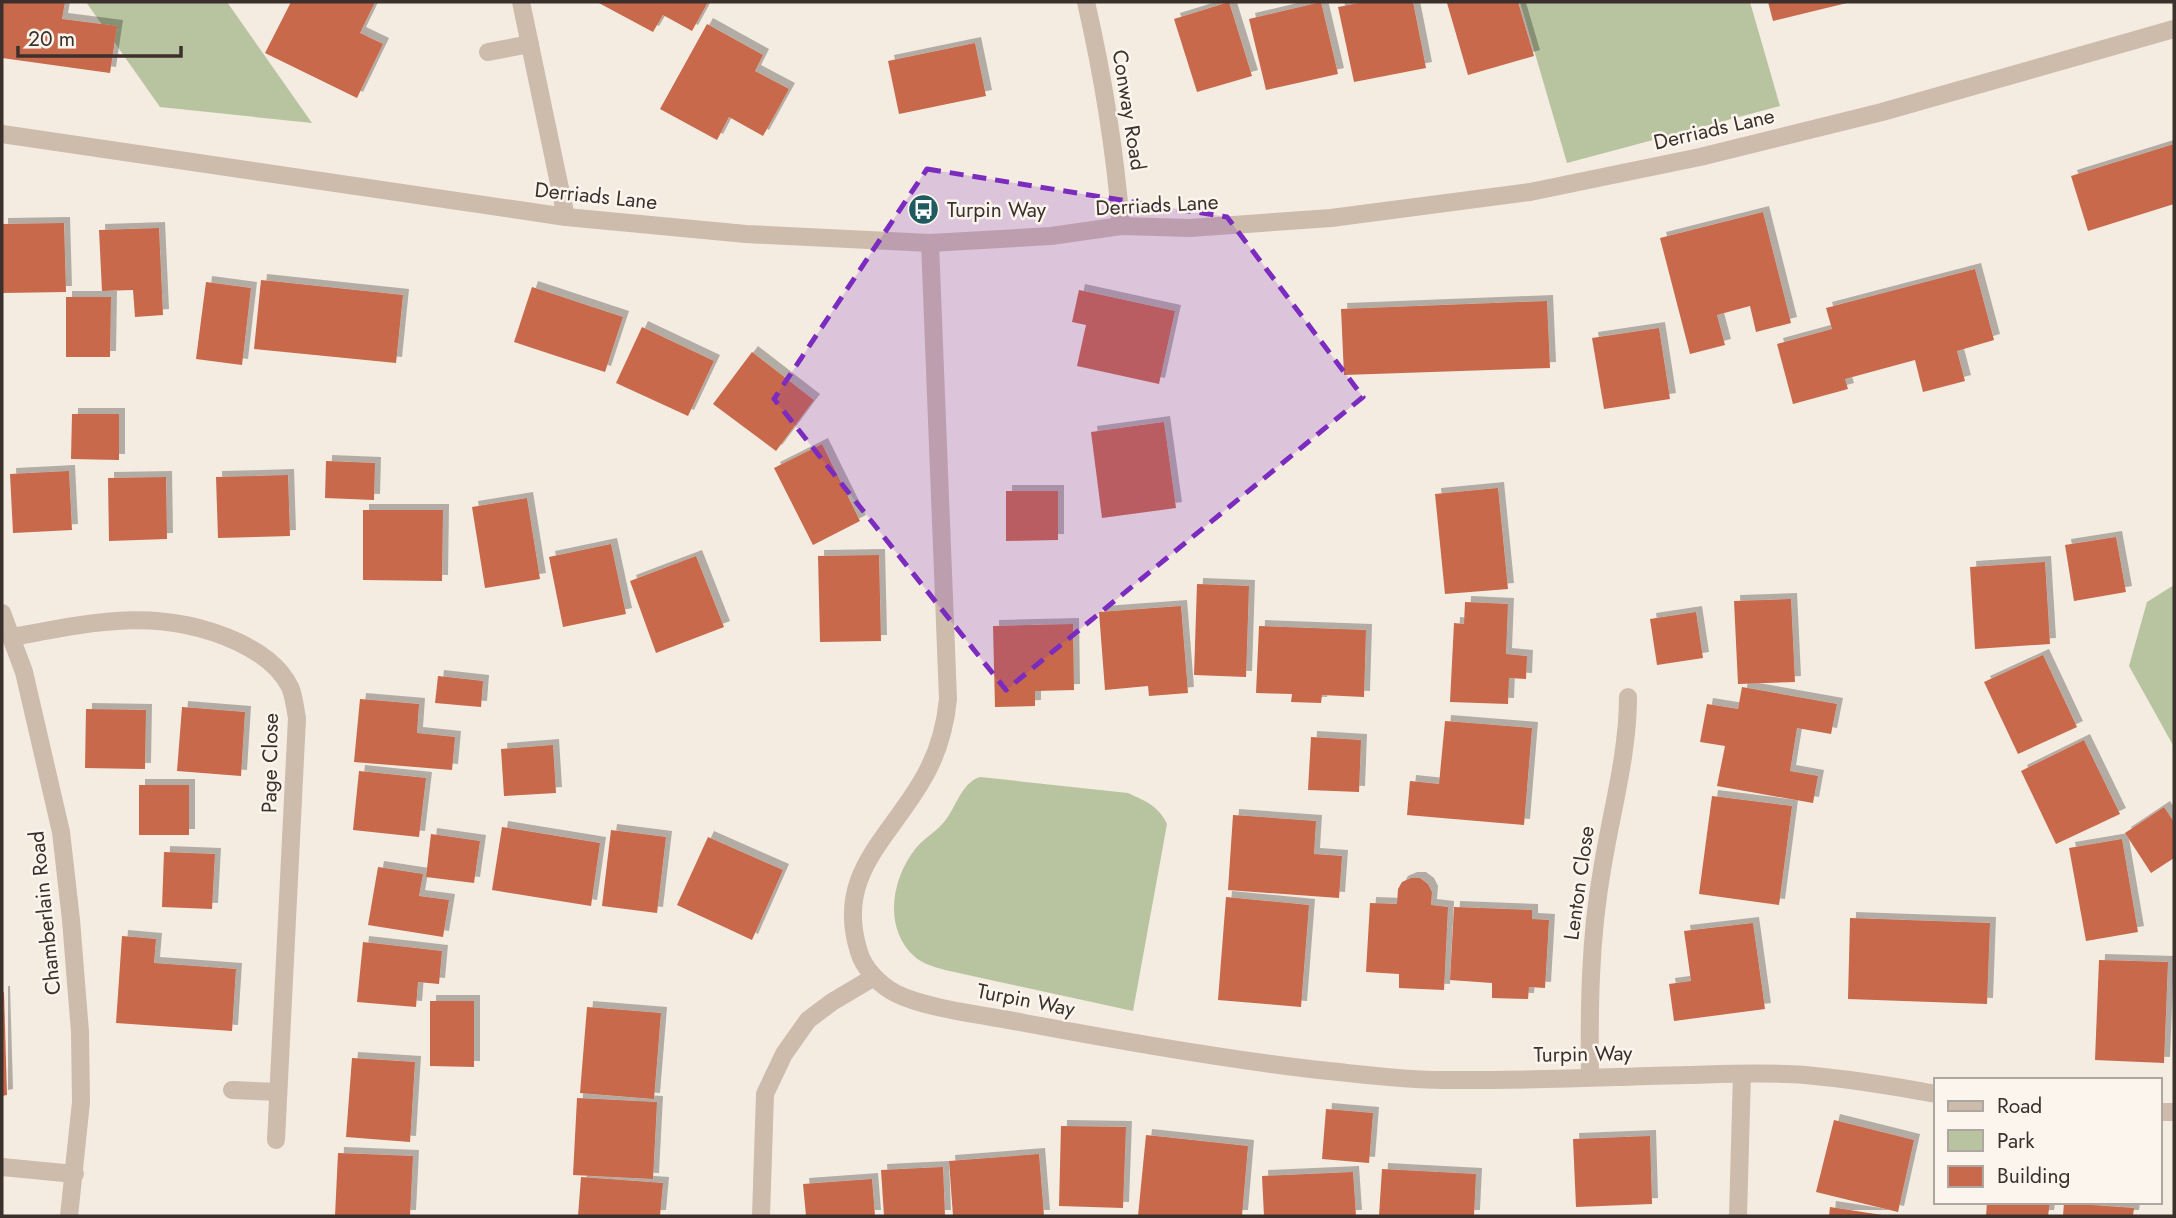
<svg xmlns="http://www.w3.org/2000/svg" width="2176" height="1218" font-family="Jost,sans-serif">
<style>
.green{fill:#b8c4a0}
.building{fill:#c8694b;filter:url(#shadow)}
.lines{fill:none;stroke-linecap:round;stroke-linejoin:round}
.minor{stroke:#cdbbac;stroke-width:18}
.marked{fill:#7b2cbf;fill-opacity:0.2;stroke:#7b2cbf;stroke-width:5;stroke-dasharray:14 9;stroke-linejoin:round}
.labels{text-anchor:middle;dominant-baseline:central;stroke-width:5;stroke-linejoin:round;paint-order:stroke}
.street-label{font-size:21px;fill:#3b302b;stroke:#fbf5ee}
.poi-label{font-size:21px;fill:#3b302b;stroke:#fbf5ee;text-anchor:start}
</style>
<defs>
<filter id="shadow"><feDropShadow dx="6" dy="-6" stdDeviation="0" flood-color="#0004"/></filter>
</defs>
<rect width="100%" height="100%" fill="#f4ebe1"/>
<g class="green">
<path d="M86,2H227L312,123L160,107Z"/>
<path d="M1520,2H1750L1780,106L1567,163Z"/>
<path d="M2174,585V747L2129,666L2147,602Z"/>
<path d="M980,777L1128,793C1145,801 1159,806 1167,824L1133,1011L945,970C935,967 923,964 915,957C883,929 891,879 916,848C924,838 936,832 944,822C956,808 961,783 980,777Z"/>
</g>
<g class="building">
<path d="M2,2H65L62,19L117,26L110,73L2,58Z"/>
<path d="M291,2H375L360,33L383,44L357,98L265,53Z"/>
<path d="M597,2H708L692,31L663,15L653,32Z"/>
<path d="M1229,2L1252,76L1197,92L1174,19Z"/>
<path d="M1321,2L1338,74L1266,90L1249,19Z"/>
<path d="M1364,2H1413L1426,68L1354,82L1338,7Z"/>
<path d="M1518,2L1534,56L1468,75L1447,3Z"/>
<path d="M1768,2H1847V3L1773,21Z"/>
<path d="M707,24L763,55L755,71L789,89L763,136L729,117L717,140L660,109Z"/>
<path d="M975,43L986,96L899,114L888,61Z"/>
<path d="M2174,144V204L2088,231L2071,176Z"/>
<path d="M1763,212L1791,323L1756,332L1750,306L1717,315L1725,345L1690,354L1660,238Z"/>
<path d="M64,223L66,292L2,293V224Z"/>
<path d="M159,228L163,315L135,317L133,290L102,291L99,230Z"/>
<path d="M1975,269L1994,340L1957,351L1965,381L1923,392L1915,360L1845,379L1848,389L1793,404L1777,344L1832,329L1826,308Z"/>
<path d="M261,280L403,295L396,363L254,349Z"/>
<path d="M206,282L251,288L242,365L196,359Z"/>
<path d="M532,287L623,317L605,372L514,342Z"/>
<path d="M1079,290L1175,311L1159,384L1077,366L1086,325L1072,322Z"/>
<path d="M66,297H111L110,357H66Z"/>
<path d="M1547,301L1550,368L1344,375L1341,309Z"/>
<path d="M642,327L714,361L688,416L616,383Z"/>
<path d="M1659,328L1670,399L1604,409L1592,338Z"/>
<path d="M752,352L814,400L776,451L713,404Z"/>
<path d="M72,414H119V460L71,459Z"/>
<path d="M1164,422L1176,508L1102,518L1091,432Z"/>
<path d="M822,444L860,521L813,545L774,468Z"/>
<path d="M326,461L375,463L374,500L325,498Z"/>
<path d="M69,471L72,530L13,533L10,474Z"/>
<path d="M288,475L290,536L218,538L216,477Z"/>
<path d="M166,477L167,539L109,541L108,478Z"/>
<path d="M1498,488L1508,589L1445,594L1435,494Z"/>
<path d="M1006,491H1058V540L1006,541Z"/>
<path d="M527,498L540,579L485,588L472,507Z"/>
<path d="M363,510H443L442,581L363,580Z"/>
<path d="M2116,537L2126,592L2074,601L2065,545Z"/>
<path d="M611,544L626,614L563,627L549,557Z"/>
<path d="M879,555L881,641L820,642L818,556Z"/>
<path d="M696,556L724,627L656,653L630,581Z"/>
<path d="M2045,562L2050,644L1975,649L1970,567Z"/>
<path d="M1197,584L1249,586L1246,677L1194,675Z"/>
<path d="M1791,599L1795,682L1738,684L1734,601Z"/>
<path d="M1465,602L1508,604L1506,654L1527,656L1526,679L1509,678L1508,704L1450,702L1454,623L1464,624Z"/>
<path d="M1181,606L1188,693L1149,696L1148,686L1105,690L1099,612Z"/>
<path d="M1696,612L1703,658L1657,665L1650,619Z"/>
<path d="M1073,624L1074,690L1035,691V706L995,707L993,626Z"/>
<path d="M1259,626L1366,630L1364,697L1322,695L1321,703L1291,702L1292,694L1256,693Z"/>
<path d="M2043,655L2077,727L2018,754L1984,682Z"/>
<path d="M438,676L483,681L481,707L435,703Z"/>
<path d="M1742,687L1837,704L1831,734L1797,728L1790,771L1818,776L1813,803L1717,786L1725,746L1700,742L1707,704L1738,709Z"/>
<path d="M360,699L419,704L417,733L455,737L452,770L354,762Z"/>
<path d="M182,707L245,712L241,776L177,771Z"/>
<path d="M86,709L146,710L145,769L85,768Z"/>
<path d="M1445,721L1532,728L1524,825L1407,815L1410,781L1439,784Z"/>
<path d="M1311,737L1361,740L1359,792L1308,790Z"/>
<path d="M2084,740L2120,814L2056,844L2021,771Z"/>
<path d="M553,745L556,793L504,796L501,749Z"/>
<path d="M359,771L426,778L419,837L353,830Z"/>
<rect x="139" y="785" width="50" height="50"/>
<path d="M1712,796L1792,806L1779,905L1699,894Z"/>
<path d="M2164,807L2174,822V858L2151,873L2125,833Z"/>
<path d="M1233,815L1316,821L1314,854L1342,856L1339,898L1228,890Z"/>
<path d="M502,827L600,843L591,906L492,890Z"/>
<path d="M611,830L666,837L657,913L602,906Z"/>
<path d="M431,834L480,841L474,883L426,877Z"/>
<path d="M708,837L783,870L752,940L677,905Z"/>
<path d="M2122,839L2138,932L2086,941L2069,848Z"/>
<path d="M164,852L215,854L212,909L162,907Z"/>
<path d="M378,867L423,874L419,896L449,900L443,937L368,925Z"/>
<path d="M1420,878L1428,884L1432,892L1431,905L1448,907L1444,990L1399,988V974L1366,972L1370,903L1397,904L1398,889L1402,882L1411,878Z"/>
<path d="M1226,897L1309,905L1301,1007L1218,1000Z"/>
<path d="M1454,907L1532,910V919L1549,920L1545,988L1529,987L1528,999L1492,998V983L1450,980Z"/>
<path d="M1850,918L1990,923L1987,1004L1848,999Z"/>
<path d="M1753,923L1765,1009L1674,1021L1669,984L1691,981L1684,931Z"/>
<path d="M122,936L156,939L154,963L236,969L232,1031L116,1023Z"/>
<path d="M363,942L442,951L439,984L418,982L416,1007L357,1002Z"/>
<path d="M2099,960L2168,962L2164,1063L2095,1060Z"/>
<path d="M2,992H4L7,1095L2,1096Z"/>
<path d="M430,1001H474V1067L430,1066Z"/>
<path d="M587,1007L661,1013L654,1099L580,1093Z"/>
<path d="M352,1058L415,1062L410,1142L346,1137Z"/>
<path d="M577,1098L657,1102L653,1179L573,1175Z"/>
<path d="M1326,1109L1373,1113L1369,1163L1322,1159Z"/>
<path d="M1834,1120L1914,1140L1898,1212L1816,1192Z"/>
<path d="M1061,1126L1126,1127L1123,1208L1059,1206Z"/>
<path d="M1146,1135L1248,1146L1242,1216H1138Z"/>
<path d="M1650,1136L1652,1204L1576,1207L1573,1139Z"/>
<path d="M338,1153L413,1156L410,1216H335Z"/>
<path d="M1039,1154L1044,1216H953L949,1161Z"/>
<path d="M943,1167L945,1216H884L881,1170Z"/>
<path d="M1382,1169L1476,1174L1474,1216H1379Z"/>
<path d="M1353,1172L1356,1216H1264L1262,1176Z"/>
<path d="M581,1177L663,1183L660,1216H578Z"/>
<path d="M872,1179L875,1216H806L803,1184Z"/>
<path d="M1987,1202H2050L2048,1216H1986Z"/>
<path d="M2064,1203L2134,1208L2133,1216H2063Z"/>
<path d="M1830,1207L1882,1215V1216H1829Z"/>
</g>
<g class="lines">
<g class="minor">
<path d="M521,2L566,217"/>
<path d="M1086,2C1103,76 1115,151 1121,226"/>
<path d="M488,52L530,44"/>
<path d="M2,134L566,217L746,234L930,243L1051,236L1121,226L1190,228L1331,218L1530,192L1700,157L1882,112L2174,29"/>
<path d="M930,243L948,699C945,730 937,757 920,784C886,841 835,877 859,952C864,969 880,985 895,993C928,1010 993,1016 1030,1024C1126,1042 1222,1059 1319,1070C1360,1074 1402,1080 1444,1080C1525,1081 1606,1077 1687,1075C1726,1074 1766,1072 1805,1075C1849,1079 1893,1086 1936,1094"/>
<path d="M2,613L24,672L61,832L71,920L80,1032L81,1102L69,1216"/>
<path d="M13,637C92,622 161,606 238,642C259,652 279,665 290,687C294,696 295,708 297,718L276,1140"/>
<path d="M1590,1077C1589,1008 1590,938 1602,870C1611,813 1628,755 1628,697"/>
<path d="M232,1090L278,1092"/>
<path d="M2160,1112H2174"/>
<path d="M2,1167L75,1174"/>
<path d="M761,1216L765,1094L784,1054L808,1020L832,1002L874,977"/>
<path d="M1738,1216L1742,1074"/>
</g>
</g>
<path class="marked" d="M927,169L1227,217L1363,397L1006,690L774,399Z"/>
<defs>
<symbol id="bus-disc" viewBox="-11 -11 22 22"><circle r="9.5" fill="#1f5a5e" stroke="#fbf5ee"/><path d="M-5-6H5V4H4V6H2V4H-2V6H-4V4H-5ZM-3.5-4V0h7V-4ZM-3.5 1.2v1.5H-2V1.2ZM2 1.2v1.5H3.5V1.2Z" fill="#fff"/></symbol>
</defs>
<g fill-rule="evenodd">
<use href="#bus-disc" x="906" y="192" width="35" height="35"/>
</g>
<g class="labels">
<g class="street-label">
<text transform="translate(1129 110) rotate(81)">Conway Road</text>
<text transform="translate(1714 129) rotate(-13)">Derriads Lane</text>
<text transform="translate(596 196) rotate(6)">Derriads Lane</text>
<text transform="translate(1157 205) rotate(-3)">Derriads Lane</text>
<text transform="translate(270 763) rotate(-89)">Page Close</text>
<text transform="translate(1579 883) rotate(-82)">Lenton Close</text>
<text transform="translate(45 913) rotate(-96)">Chamberlain Road</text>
<text transform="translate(1026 1000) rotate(11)">Turpin Way</text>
<text transform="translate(1583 1054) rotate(-1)">Turpin Way</text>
</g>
<g class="poi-label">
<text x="947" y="210">Turpin Way</text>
</g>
</g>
<rect width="2176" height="1218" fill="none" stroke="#3b302b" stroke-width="7"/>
<rect x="1934" y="1078" width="228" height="126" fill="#fbf5ee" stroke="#aea6a0" stroke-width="2"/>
<rect x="1948" y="1101" width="35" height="10" fill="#cdbbac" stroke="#aea6a0" stroke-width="2"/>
<text x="1997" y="1113" font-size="21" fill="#3b302b">Road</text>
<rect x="1948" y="1130" width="35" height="21" fill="#b8c4a0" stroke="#aea6a0" stroke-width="2"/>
<text x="1997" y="1148" font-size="21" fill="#3b302b">Park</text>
<rect x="1948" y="1166" width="35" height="21" fill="#c8694b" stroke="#aea6a0" stroke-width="2"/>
<text x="1997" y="1183" font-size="21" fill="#3b302b">Building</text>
<path d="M18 46v10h163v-10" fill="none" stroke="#3b302b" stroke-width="3.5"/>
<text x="28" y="46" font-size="21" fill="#3b302b" stroke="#fbf5ee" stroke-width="5" paint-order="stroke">20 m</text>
</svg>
